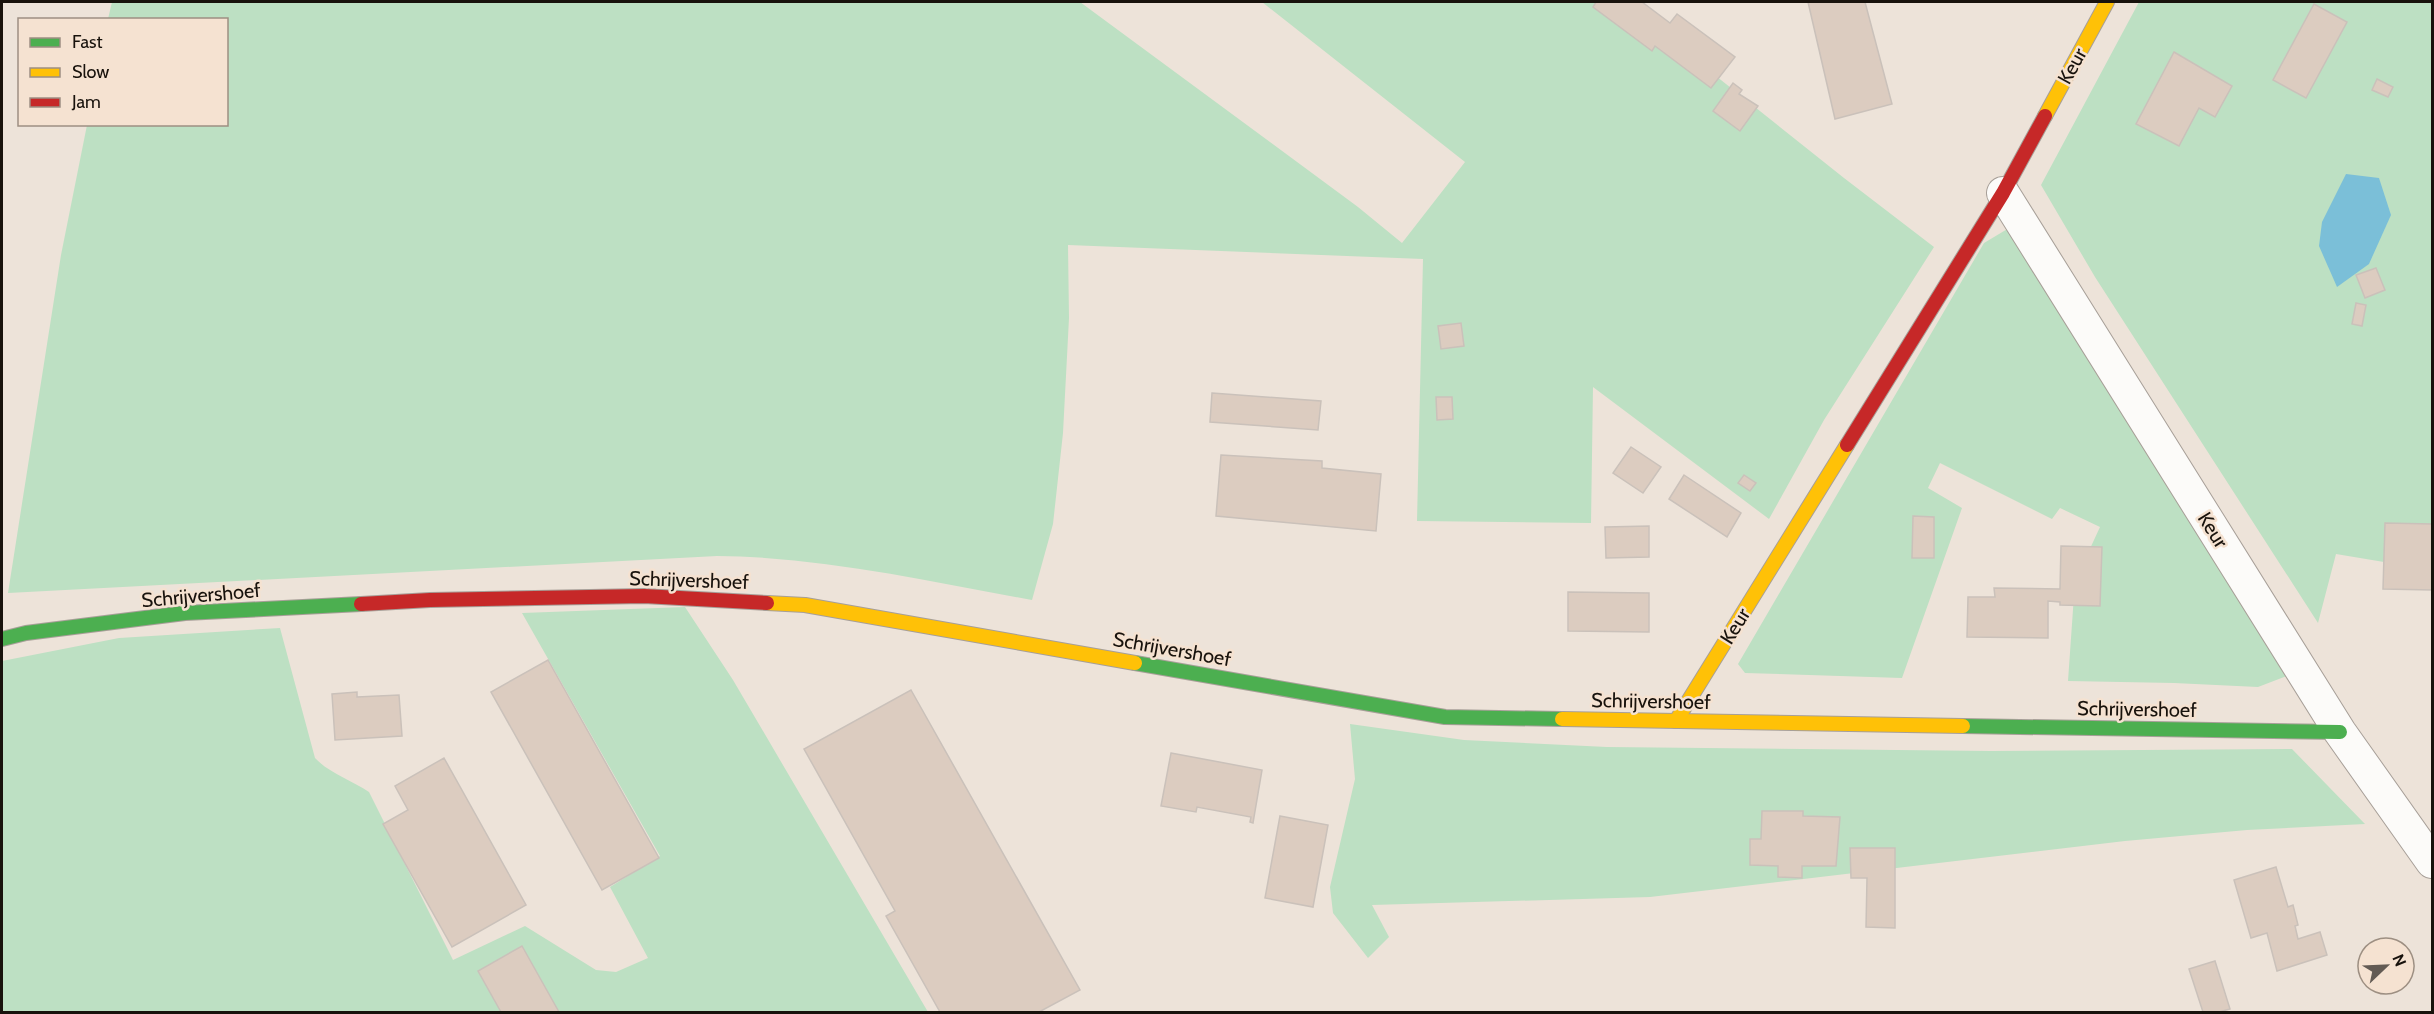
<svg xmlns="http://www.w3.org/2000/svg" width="2434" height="1014" font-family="Cabin,sans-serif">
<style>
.green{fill:#bde0c3}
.water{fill:#7bbfd8}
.building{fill:#dcccc0;stroke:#cac1ba;stroke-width:1.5}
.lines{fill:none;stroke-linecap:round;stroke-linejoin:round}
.street-casing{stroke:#a79f98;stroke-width:34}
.fast-casing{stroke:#a79f98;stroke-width:16}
.slow-casing{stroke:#a79f98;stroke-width:16}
.jam-casing{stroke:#a79f98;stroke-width:16}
.street{stroke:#fcfbf9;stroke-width:32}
.fast{stroke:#4caf50;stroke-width:14}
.slow{stroke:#ffc107;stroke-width:14}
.jam{stroke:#c62828;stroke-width:14}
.labels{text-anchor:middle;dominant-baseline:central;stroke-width:5;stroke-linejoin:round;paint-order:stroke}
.street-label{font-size:20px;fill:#18120c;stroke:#f5e2d1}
</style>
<rect width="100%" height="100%" fill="#ede3d9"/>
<g class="green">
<path d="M112,2H1080L1358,207L1402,243L1465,162L1262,2H1623L1844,178L1934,247L1824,420L1769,519L1593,387L1591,523L1417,521L1423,259L1068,245L1069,318L1063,433L1053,524L1032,600C927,581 823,557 717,556L8,593L61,255L87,125L226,124V20L108,19Z"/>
<path d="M2139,2H2432V570L2336,554L2318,623L2095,277L2041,185Z"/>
<path d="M2009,228L2300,671L2258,687L2174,683L2068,681L2075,581L2100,527L2060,508L2052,519L1940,463L1928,488L1962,508L1902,678L1745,673L1738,664L1984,243Z"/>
<path d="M685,607L733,680L928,1012H2V661L119,638L280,628L315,758C329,773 351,780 369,792L453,960L525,926L596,970L616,972L648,958L610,887L660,856L522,613Z"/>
<path d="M1350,724L1464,740L1607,747L1991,751L2292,749L2365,824L2247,830L2125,841L1650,897L1372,905L1389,937L1368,958L1333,913L1330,887L1355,779Z"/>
</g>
<path class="water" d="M2346,174L2379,178L2391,215L2369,264L2337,287L2319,246L2322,222Z"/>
<g class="building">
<path d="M1596,2H1642L1670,23L1677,14L1735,57L1711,88L1655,46L1652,51L1593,7Z"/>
<path d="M1808,2H1865L1892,104L1835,119Z"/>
<path d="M2314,4L2347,22L2306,98L2273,80Z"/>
<path d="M2174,52L2232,86L2215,117L2199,108L2179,146L2136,124Z"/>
<path d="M2377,79L2393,87L2388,97L2372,90Z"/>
<path d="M1733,83L1742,90L1739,94L1758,106L1740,131L1713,111Z"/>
<path d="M2376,268L2385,290L2365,298L2356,275Z"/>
<path d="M2356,303L2366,305L2362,326L2352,324Z"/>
<path d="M1461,323L1464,346L1441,349L1438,326Z"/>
<path d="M1212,393L1321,401L1318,430L1210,422Z"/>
<path d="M1436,397H1452L1453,419L1437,420Z"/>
<path d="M1631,447L1661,467L1643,493L1613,473Z"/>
<path d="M1221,455L1322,461V468L1381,474L1376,531L1216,516Z"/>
<path d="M1684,475L1741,513L1727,537L1669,499Z"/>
<path d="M1744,475L1756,483L1750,491L1738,483Z"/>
<path d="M1913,516L1934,517V558H1912Z"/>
<path d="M2385,523L2432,524V590L2383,589Z"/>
<path d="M1649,526V557L1606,558L1605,527Z"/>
<path d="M2061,546L2102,547L2100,606L2060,605V602L2048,601V638L1967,637L1968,597H1995L1994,588L2060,589Z"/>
<path d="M1568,592L1649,593V632L1568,631Z"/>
<path d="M548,660L659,858L602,890L491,692Z"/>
<path d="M911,690L1080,990L1039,1012H940L886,916L895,911L804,749Z"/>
<path d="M357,692V697L399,695L402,736L335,740L332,694Z"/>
<path d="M1171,753L1262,770L1253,823L1250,822L1251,817L1197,807L1196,812L1161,806Z"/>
<path d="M444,758L526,905L452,947L383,824L408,810L395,786Z"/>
<path d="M1762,811H1803V816L1840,817L1836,866H1802V878L1778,877V866L1750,865V839H1761Z"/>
<path d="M1280,816L1328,825L1313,907L1265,898Z"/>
<path d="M1850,848H1895V928L1866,927L1867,878H1851Z"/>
<path d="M2276,867L2288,907L2293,905L2298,925L2295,926L2298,939L2320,932L2327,955L2277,971L2267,933L2251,938L2234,880Z"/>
<path d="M522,946L559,1012H501L478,971Z"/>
<path d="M2215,961L2230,1009L2219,1012H2203L2189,969Z"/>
</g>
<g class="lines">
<defs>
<path id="street" d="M2003,193L2340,732L2432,862"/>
<g id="fast">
<path d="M2,639L26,633L185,613L361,604"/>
<path d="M1135,663L1445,717L1562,719"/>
<path d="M1963,726L2340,732"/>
</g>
<g id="slow">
<path d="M2045,116L2107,2"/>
<path d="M767,603L805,605L1135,663"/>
<path d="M1562,719L1963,726"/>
<path d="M1676,721L1847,445"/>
</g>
<g id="jam">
<path d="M1847,445L2003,193L2045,116"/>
<path d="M361,604L430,600L644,596L767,603"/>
</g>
</defs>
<use href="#street" class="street-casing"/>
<use href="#fast" class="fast-casing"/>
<use href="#slow" class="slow-casing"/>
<use href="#jam" class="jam-casing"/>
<use href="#street" class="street"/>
<use href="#fast" class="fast"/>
<use href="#slow" class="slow"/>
<use href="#jam" class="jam"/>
</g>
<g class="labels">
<g class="street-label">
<text transform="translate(2072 66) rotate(-61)">Keur</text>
<text transform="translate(2213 530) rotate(58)">Keur</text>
<text transform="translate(689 580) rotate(2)">Schrijvershoef</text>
<text transform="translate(201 595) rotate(-5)">Schrijvershoef</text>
<text transform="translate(1735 626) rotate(-58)">Keur</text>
<text transform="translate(1172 649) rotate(10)">Schrijvershoef</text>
<text transform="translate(1651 701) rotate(1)">Schrijvershoef</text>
<text transform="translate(2137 709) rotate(1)">Schrijvershoef</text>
</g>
</g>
<rect width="2434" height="1014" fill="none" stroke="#18120c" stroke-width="6"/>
<rect x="18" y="18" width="210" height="108" fill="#f5e2d1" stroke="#9d8f82" stroke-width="1.5"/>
<rect x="30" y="38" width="30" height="9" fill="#4caf50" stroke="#9d8f82" stroke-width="1.5"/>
<text x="72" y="48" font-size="18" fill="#18120c">Fast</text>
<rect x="30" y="68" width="30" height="9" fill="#ffc107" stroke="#9d8f82" stroke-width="1.5"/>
<text x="72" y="78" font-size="18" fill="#18120c">Slow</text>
<rect x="30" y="98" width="30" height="9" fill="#c62828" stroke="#9d8f82" stroke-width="1.5"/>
<text x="72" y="108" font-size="18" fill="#18120c">Jam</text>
<g transform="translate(2386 966) rotate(67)"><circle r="28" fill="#f5e2d1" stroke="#9d8f82" stroke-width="1.5"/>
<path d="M0-4.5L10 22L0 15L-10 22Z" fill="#635b54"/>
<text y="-9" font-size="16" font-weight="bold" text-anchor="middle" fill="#18120c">N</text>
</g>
</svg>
